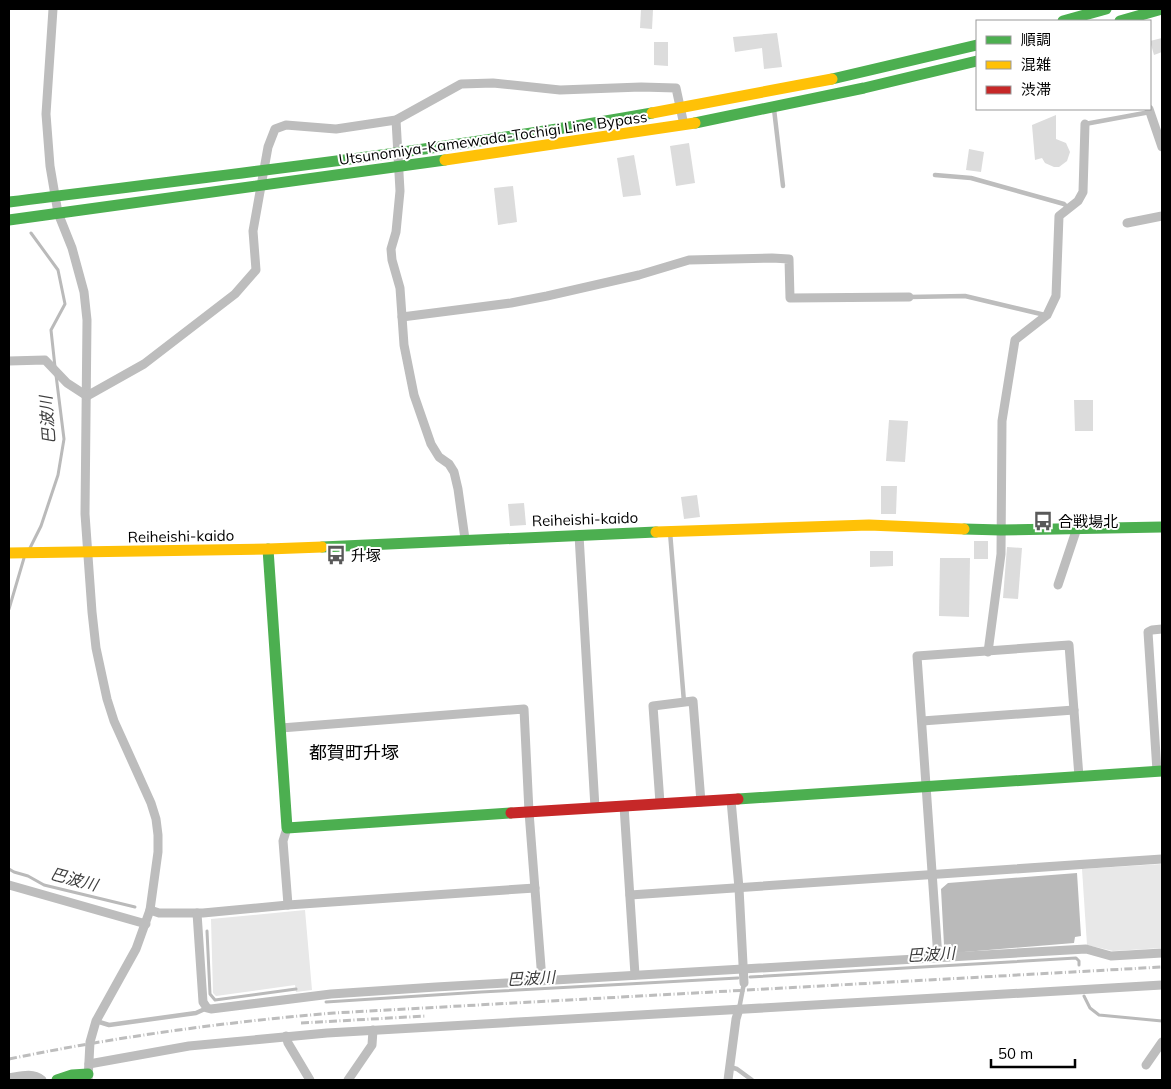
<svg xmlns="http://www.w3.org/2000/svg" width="1171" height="1089" font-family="Mulish,'Noto Sans JP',sans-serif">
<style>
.green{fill:#e8e8e8}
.water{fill:#bababa}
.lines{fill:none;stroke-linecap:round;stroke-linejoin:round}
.stream{stroke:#bababa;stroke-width:3}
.building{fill:#dcdcdc}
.lane{stroke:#bdbdbd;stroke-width:4.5}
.street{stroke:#bdbdbd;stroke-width:9}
.fast{stroke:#4caf50;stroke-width:11}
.slow{stroke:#ffc107;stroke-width:11}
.jam{stroke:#c62828;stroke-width:11}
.rail{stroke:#bdbdbd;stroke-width:3;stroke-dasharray:8 2.5 1 2.5;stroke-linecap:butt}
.labels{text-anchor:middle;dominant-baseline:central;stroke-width:4;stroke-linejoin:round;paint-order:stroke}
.street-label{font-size:15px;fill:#000;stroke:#fff}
.poi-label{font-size:15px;fill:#000;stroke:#fff;text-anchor:start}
.water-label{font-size:16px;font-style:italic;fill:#3e3e3e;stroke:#fff}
.quarter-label{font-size:18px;fill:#000;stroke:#fff}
</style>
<rect width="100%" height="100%" fill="#fff"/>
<g class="green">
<path d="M1162,864V948L1113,951L1087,945L1082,869Z"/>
<path d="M305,910L312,990L296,992L295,985L216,996L213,993L211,919Z"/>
</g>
<path class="water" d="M1077,873L1081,936L1075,937L1074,943L952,953L951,944L944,945L941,889L948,883Z"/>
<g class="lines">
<g class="stream">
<path d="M31,233L58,270L65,304L51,330L55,367"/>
<path d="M30,548L41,526L58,475L64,439L56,375"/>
<path d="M9,609L24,558"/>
<path d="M9,869L14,872L28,876L44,885L135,907"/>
<path d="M207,931L210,994L215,1000L296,989"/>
<path d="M750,977L1076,958L1079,961V965"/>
<path d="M1084,996L1090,1008L1099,1015L1162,1021"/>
<path d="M326,1002L481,992L738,978"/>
</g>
</g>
<g class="building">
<path d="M641,9L653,10L652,29L640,28Z"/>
<path d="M777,33L782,67L764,69L762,48L735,52L733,37Z"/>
<path d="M1162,38V52L1154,55L1150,41Z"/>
<path d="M654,42H668V66L654,65Z"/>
<path d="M1056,115V139L1066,143L1070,152L1067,161L1059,167H1054L1045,163L1042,158L1035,160L1032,125Z"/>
<path d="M689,143L695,183L676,186L670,146Z"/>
<path d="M969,149L984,152L981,172L966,170Z"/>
<path d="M634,155L641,195L623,197L617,158Z"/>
<path d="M513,186L517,222L498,225L494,188Z"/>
<path d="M1074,400H1093V431H1075Z"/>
<path d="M889,420L908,421L905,462L886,461Z"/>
<path d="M881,486H897L896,514H881Z"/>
<path d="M697,495L700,517L684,519L681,497Z"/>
<path d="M524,503L526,525L510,526L508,504Z"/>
<rect x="974" y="541" width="14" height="18"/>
<path d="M1007,547L1022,548L1018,599L1003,598Z"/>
<path d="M870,551H893V566L870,567Z"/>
<path d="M940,558H970L969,617L939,616Z"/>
</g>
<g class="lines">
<g class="lane">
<path d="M774,109L783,186"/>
<path d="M1085,124L1150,112"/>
<path d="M935,175L971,178L1064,204L1068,208"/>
<path d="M909,297L965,296L1045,315"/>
<path d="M670,532L684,702"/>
<path d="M739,1009L744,983"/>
<path d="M96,1021L109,1025L196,1013L207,1008"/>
<path d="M730,1067L737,1069L752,1080"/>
</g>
<g class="street">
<path d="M53,9L46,114L50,166L58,213L72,248L84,292L87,320L85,514L92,612L96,648L107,699L114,721L151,803L156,819L158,835V852L150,910L136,949L96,1021L90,1042L88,1080"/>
<path d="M1149,109L1162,147"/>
<path d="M396,120L400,191L396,232L391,249L392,260L400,288L404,345L414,395L431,444L439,457L449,464L454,472L458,489L465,539"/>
<path d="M1127,223L1162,216"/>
<path d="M402,317L511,303L547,296L639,275L689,260L772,258L789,259L790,298L909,297"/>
<path d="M9,361L45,360L67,383L87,396"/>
<path d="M87,396L144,364L235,294L256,270L253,231L268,147L275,129L286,125L336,129L396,120L461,84L493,83L560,90L641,87L676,88L684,125"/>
<path d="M579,535L595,808"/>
<path d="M1058,585L1077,528"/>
<path d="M988,652L1001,554L1002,421L1015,340L1047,315L1056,296L1059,216L1078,201L1083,192L1085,124"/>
<path d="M922,721L1074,710"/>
<path d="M281,728L524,709L529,812L542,980"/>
<path d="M1157,771L1148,632L1152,630L1162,629"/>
<path d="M731,800L739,888L744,983"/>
<path d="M660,803L653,706L693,701L701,802"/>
<path d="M624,806L635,975"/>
<path d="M287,828L283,841L288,905"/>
<path d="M9,885L146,924"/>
<path d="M630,895L1162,859"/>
<path d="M150,910L159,913H203L288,905L535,888"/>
<path d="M197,913L203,1002L207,1008L211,1009L331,994L436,987L1086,949L1111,956L1162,953"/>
<path d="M938,958L917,656L1069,645L1079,777"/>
<path d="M286,1036L288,1043L310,1080"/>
<path d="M89,1064L189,1046L327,1033L1162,985"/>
<path d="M1146,1065L1162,1042"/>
<path d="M9,1078C21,1076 32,1072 42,1080"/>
<path d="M348,1080L372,1045L373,1030"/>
<path d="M728,1080L736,1019L739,1009"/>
</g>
<g class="fast">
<path d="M1063,21L1106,9"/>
<path d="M1120,21L1162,9"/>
<path d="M832,79L977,45"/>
<path d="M695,123L864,88L977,61"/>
<path d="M9,202C224,175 439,151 652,113"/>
<path d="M9,220L445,160"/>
<path d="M964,529L1001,530L1162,527"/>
<path d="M322,547L656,532"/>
<path d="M268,549L287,828L511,813"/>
<path d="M738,799L1162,771"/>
<path d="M57,1080L72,1075L88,1074"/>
</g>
<g class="slow">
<path d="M652,113L832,79"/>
<path d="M445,160L695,123"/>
<path d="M656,532L869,525L964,529"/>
<path d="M9,553L268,549L322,547"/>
</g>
<path class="jam" d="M511,813L738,799"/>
<g class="rail">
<path d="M301,1023L426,1016"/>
<path d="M9,1059C116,1037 224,1022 334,1013L1162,967"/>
</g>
</g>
<defs>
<symbol id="bus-bare" viewBox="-9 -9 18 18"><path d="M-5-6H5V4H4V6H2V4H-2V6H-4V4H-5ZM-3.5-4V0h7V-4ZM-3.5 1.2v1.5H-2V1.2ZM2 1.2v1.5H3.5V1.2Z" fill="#595959" stroke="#fff" stroke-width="2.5" paint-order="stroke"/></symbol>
</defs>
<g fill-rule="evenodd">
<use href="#bus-bare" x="1029" y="507" width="28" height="28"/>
<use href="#bus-bare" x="322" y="541" width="28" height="28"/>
</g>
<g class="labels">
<g class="street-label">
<text transform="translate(493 138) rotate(-8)">Utsunomiya-Kamewada-Tochigi Line Bypass</text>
<text transform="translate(585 519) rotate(-2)">Reiheishi-kaido</text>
<text transform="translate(181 536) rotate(-1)">Reiheishi-kaido</text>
</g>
<g class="poi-label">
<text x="1058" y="521">合戦場北</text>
<text x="351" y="555">升塚</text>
</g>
<g class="water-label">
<text transform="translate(47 420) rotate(-94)">巴波川</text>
<text transform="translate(74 879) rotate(15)">巴波川</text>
<text transform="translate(931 954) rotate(-3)">巴波川</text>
<text transform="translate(531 978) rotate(-3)">巴波川</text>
</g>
<g class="quarter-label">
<text x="354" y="752">都賀町升塚</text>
</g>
</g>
<rect width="1171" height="1089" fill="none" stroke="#000000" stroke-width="20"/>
<rect x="976" y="20" width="175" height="90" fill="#ffffff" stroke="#999999"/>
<rect x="986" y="36" width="25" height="8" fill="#4caf50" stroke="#999999"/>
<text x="1021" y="45" font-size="15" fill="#000000">順調</text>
<rect x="986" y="61" width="25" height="8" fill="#ffc107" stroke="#999999"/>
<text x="1021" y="70" font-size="15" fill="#000000">混雑</text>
<rect x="986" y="86" width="25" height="8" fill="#c62828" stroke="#999999"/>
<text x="1021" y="95" font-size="15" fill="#000000">渋滞</text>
<path d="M991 1059v8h84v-8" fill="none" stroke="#000000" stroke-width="2.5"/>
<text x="998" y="1059" font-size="15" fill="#000000" stroke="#ffffff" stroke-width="4" paint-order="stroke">50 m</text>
</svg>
